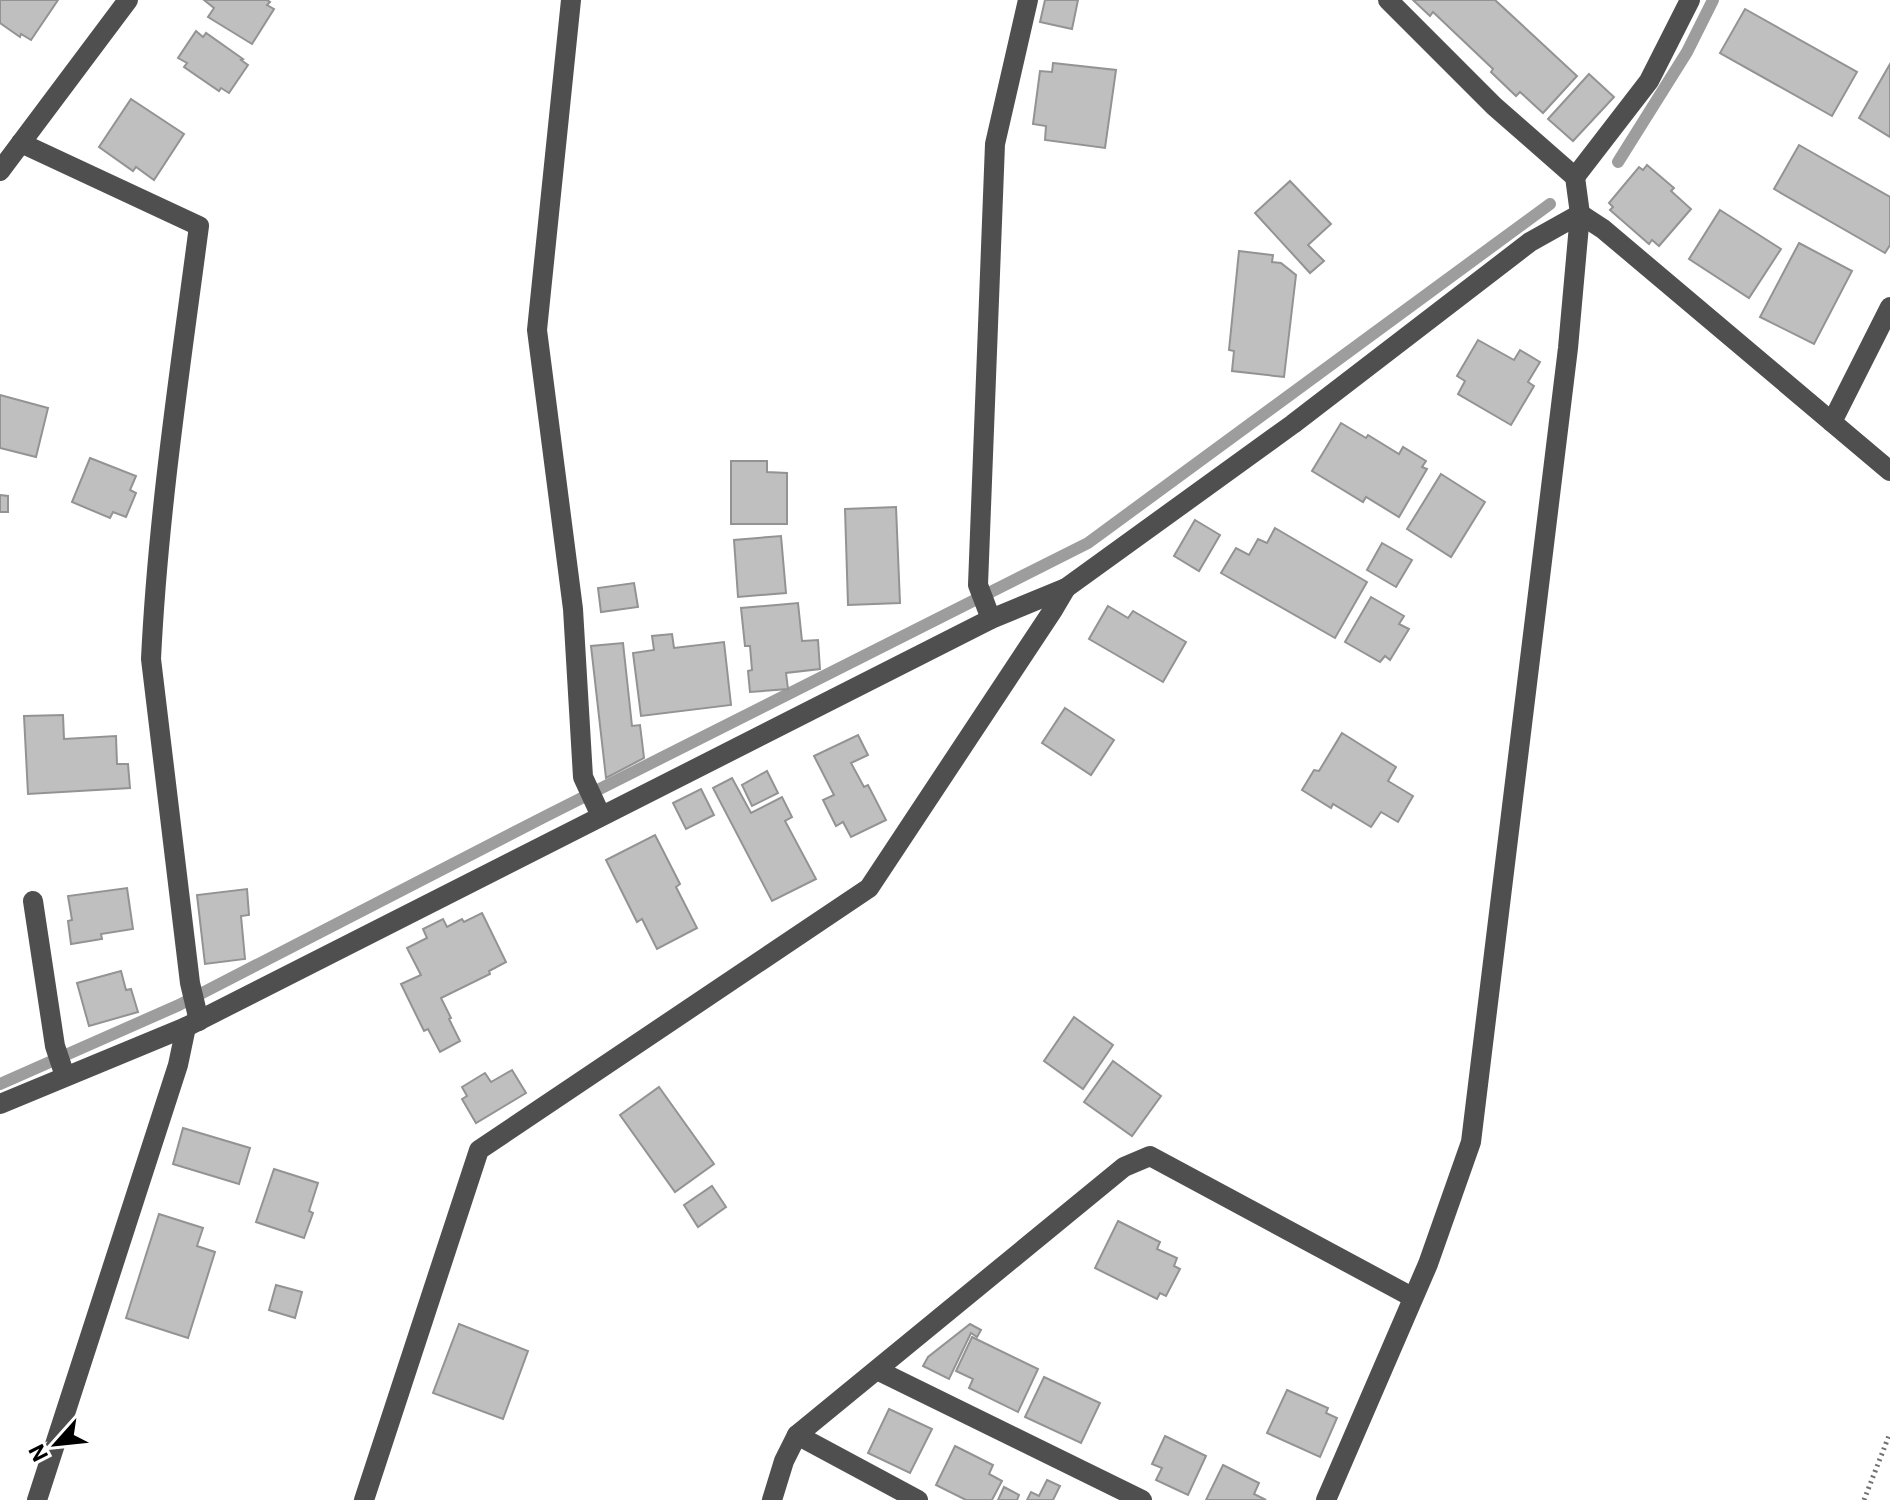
<svg xmlns="http://www.w3.org/2000/svg" width="1890" height="1500" font-family="Roboto,sans-serif">
<style>
.lines{fill:none;stroke-linecap:round;stroke-linejoin:round}
.stream{stroke:#9d9d9d;stroke-width:12}
.building{fill:#bfbfbf;stroke:#939393;stroke-width:2}
.path{stroke:#717171;stroke-width:5;stroke-dasharray:2 4;stroke-linecap:butt}
.minor{stroke:#4f4f4f;stroke-width:20}
</style>
<rect width="100%" height="100%" fill="#fff"/>
<g class="lines">
<g class="stream">
<path d="M1618,162L1687,52L1713,0"/>
<path d="M0,1084L179,1005L546,816L1088,543L1550,204"/>
</g>
</g>
<g class="building">
<path d="M0,0H58L31,40L21,34L20,37L0,23Z"/>
<path d="M204,0H267L270,2L267,5L274,9L252,44L208,17L214,8Z"/>
<path d="M1045,0H1078L1072,29L1040,22Z"/>
<path d="M1413,0H1495L1577,76L1543,113L1520,92L1516,96L1491,72L1493,69L1433,12L1430,16Z"/>
<path d="M1745,9L1857,72L1832,116L1720,53Z"/>
<path d="M196,31L203,37L206,33L243,59L241,60L248,65L229,93L221,88L219,91L184,67L187,63L178,58Z"/>
<path d="M1053,63L1116,70L1105,148L1045,140L1046,126L1033,124L1040,71L1052,72Z"/>
<path d="M1890,64V137L1859,118Z"/>
<path d="M1589,74L1614,97L1573,141L1548,119Z"/>
<path d="M131,99L184,134L154,180L136,167L133,171L99,147Z"/>
<path d="M1799,145L1890,197V245L1885,253L1774,189Z"/>
<path d="M1647,165L1674,188L1671,191L1691,209L1659,246L1652,240L1649,244L1610,210L1613,207L1609,203L1639,167L1643,170Z"/>
<path d="M1290,181L1331,224L1308,245L1324,261L1310,273L1255,213Z"/>
<path d="M1720,210L1781,249L1749,298L1689,259Z"/>
<path d="M1799,243L1852,271L1814,344L1760,317Z"/>
<path d="M1239,251L1273,255L1272,262L1281,263L1296,275L1284,377L1232,371L1234,351L1229,350Z"/>
<path d="M1478,340L1514,360L1520,350L1540,362L1528,382L1534,386L1511,425L1458,394L1465,381L1457,376Z"/>
<path d="M0,395L48,408L36,457L0,448Z"/>
<path d="M1341,423L1366,438L1368,435L1399,454L1403,447L1426,461L1422,467L1427,469L1399,517L1366,497L1363,502L1312,471Z"/>
<path d="M90,458L136,476L130,490L136,493L126,517L113,512L110,518L72,502Z"/>
<path d="M731,461H767V472L787,473V524H731Z"/>
<path d="M1441,474L1485,502L1451,557L1407,529Z"/>
<path d="M0,495L8,496V512H0Z"/>
<path d="M896,507L900,603L848,605L845,509Z"/>
<path d="M1195,520L1220,535L1199,571L1174,556Z"/>
<path d="M1275,528L1367,582L1335,638L1221,573L1236,548L1249,555L1258,539L1267,543Z"/>
<path d="M781,536L786,593L738,597L734,540Z"/>
<path d="M1382,543L1412,560L1396,587L1367,570Z"/>
<path d="M634,583L638,607L601,612L598,588Z"/>
<path d="M1371,597L1404,616L1399,624L1409,629L1390,660L1385,656L1380,662L1345,642Z"/>
<path d="M798,603L802,641L818,640L820,669L786,673L788,689L750,692L748,671L752,670L750,646H745L741,608Z"/>
<path d="M1108,606L1128,618L1133,611L1186,642L1163,682L1089,639Z"/>
<path d="M672,634L674,648L724,642L731,705L641,716L633,653L654,650L652,636Z"/>
<path d="M623,643L632,726L640,725L644,758L606,778L591,646Z"/>
<path d="M1065,708L1114,740L1091,775L1042,743Z"/>
<path d="M63,715L64,739L116,736L117,764H128L130,788L28,794L24,716Z"/>
<path d="M1342,733L1396,767L1388,781L1413,796L1398,822L1381,812L1371,827L1333,804L1331,808L1302,790L1314,770L1319,771Z"/>
<path d="M858,735L868,755L851,763L864,787L868,785L886,820L851,837L843,822L836,826L823,800L834,795L814,756Z"/>
<path d="M767,771L778,793L752,806L742,785Z"/>
<path d="M732,778L751,813L782,797L792,817L785,821L816,879L772,901L713,788Z"/>
<path d="M701,789L714,815L686,829L673,803Z"/>
<path d="M655,835L680,884L676,887L697,928L657,949L642,919L637,922L606,860Z"/>
<path d="M127,888L133,929L101,934L102,939L71,944L68,921L72,920L68,896Z"/>
<path d="M247,889L249,915L241,916L245,959L205,964L197,895Z"/>
<path d="M482,913L506,962L489,971L490,974L441,998L451,1018L449,1019L460,1041L440,1052L428,1029L424,1031L401,984L421,975L407,948L427,938L423,929L443,919L447,927L462,919L464,922Z"/>
<path d="M121,971L126,990L131,989L138,1012L89,1026L77,983Z"/>
<path d="M1074,1017L1113,1045L1083,1089L1044,1061Z"/>
<path d="M1113,1061L1161,1096L1132,1136L1084,1102Z"/>
<path d="M512,1070L526,1093L476,1123L462,1099L467,1096L462,1087L485,1073L491,1082Z"/>
<path d="M659,1087L714,1164L675,1192L620,1115Z"/>
<path d="M183,1128L250,1148L239,1184L173,1164Z"/>
<path d="M274,1169L318,1183L309,1211L313,1213L304,1238L256,1222Z"/>
<path d="M712,1186L726,1207L698,1227L684,1205Z"/>
<path d="M159,1214L203,1228L197,1246L215,1252L188,1338L126,1318Z"/>
<path d="M1118,1221L1160,1242L1157,1249L1177,1258L1174,1266L1180,1269L1166,1296L1160,1293L1157,1299L1095,1268Z"/>
<path d="M276,1285L302,1292L295,1318L269,1310Z"/>
<path d="M459,1324L528,1351L503,1419L433,1393Z"/>
<path d="M970,1324L981,1330L977,1337L971,1333L949,1379L923,1366L928,1357Z"/>
<path d="M972,1337L1038,1369L1018,1412L969,1388L973,1379L956,1371Z"/>
<path d="M1044,1377L1100,1403L1081,1443L1025,1417Z"/>
<path d="M1287,1390L1328,1408L1326,1413L1337,1418L1320,1457L1267,1433Z"/>
<path d="M889,1409L932,1429L910,1473L868,1453Z"/>
<path d="M1165,1436L1206,1456L1188,1495L1156,1480L1162,1468L1152,1464Z"/>
<path d="M955,1446L993,1465L989,1474L1002,1481L992,1500H966L936,1485Z"/>
<path d="M1223,1465L1259,1483L1254,1494L1266,1500H1206Z"/>
<path d="M1047,1480L1060,1486L1053,1500H1027L1031,1492L1039,1496Z"/>
<path d="M1004,1487L1019,1495L1017,1500H998Z"/>
</g>
<g class="lines">
<path class="path" d="M1864,1500L1890,1433"/>
<g class="minor">
<path d="M571,0L537,330L573,609L583,777L601,816"/>
<path d="M21,143L199,226C180,370 158,514 151,659L190,983L199,1021"/>
<path d="M0,171L128,0"/>
<path d="M1575,177L1649,81L1690,0"/>
<path d="M1580,214L1603,229L1890,471"/>
<path d="M1832,422L1890,307"/>
<path d="M991,619L978,585L995,144L1028,0"/>
<path d="M33,901L55,1046L65,1076"/>
<path d="M0,1104L186,1027L991,619L1066,588L1293,424L1530,242L1580,214"/>
<path d="M877,1370L1142,1500"/>
<path d="M797,1435L918,1500"/>
<path d="M37,1500L178,1065L186,1027"/>
<path d="M364,1500L479,1150L869,888L1053,610L1066,588"/>
<path d="M772,1500L784,1461L797,1435L1124,1167L1150,1156L1412,1297"/>
<path d="M1326,1500L1428,1264L1471,1142L1568,348L1580,214L1575,177L1494,106L1388,0"/>
</g>
</g>
<g transform="translate(56 1444) rotate(243)" stroke="#ffffff" stroke-width="6" paint-order="stroke">
<path d="M0-6L14 30L0 20L-14 30Z" fill="#000000"/>
<text y="-12" font-size="22" font-weight="bold" text-anchor="middle" fill="#000000">N</text>
</g>
</svg>
